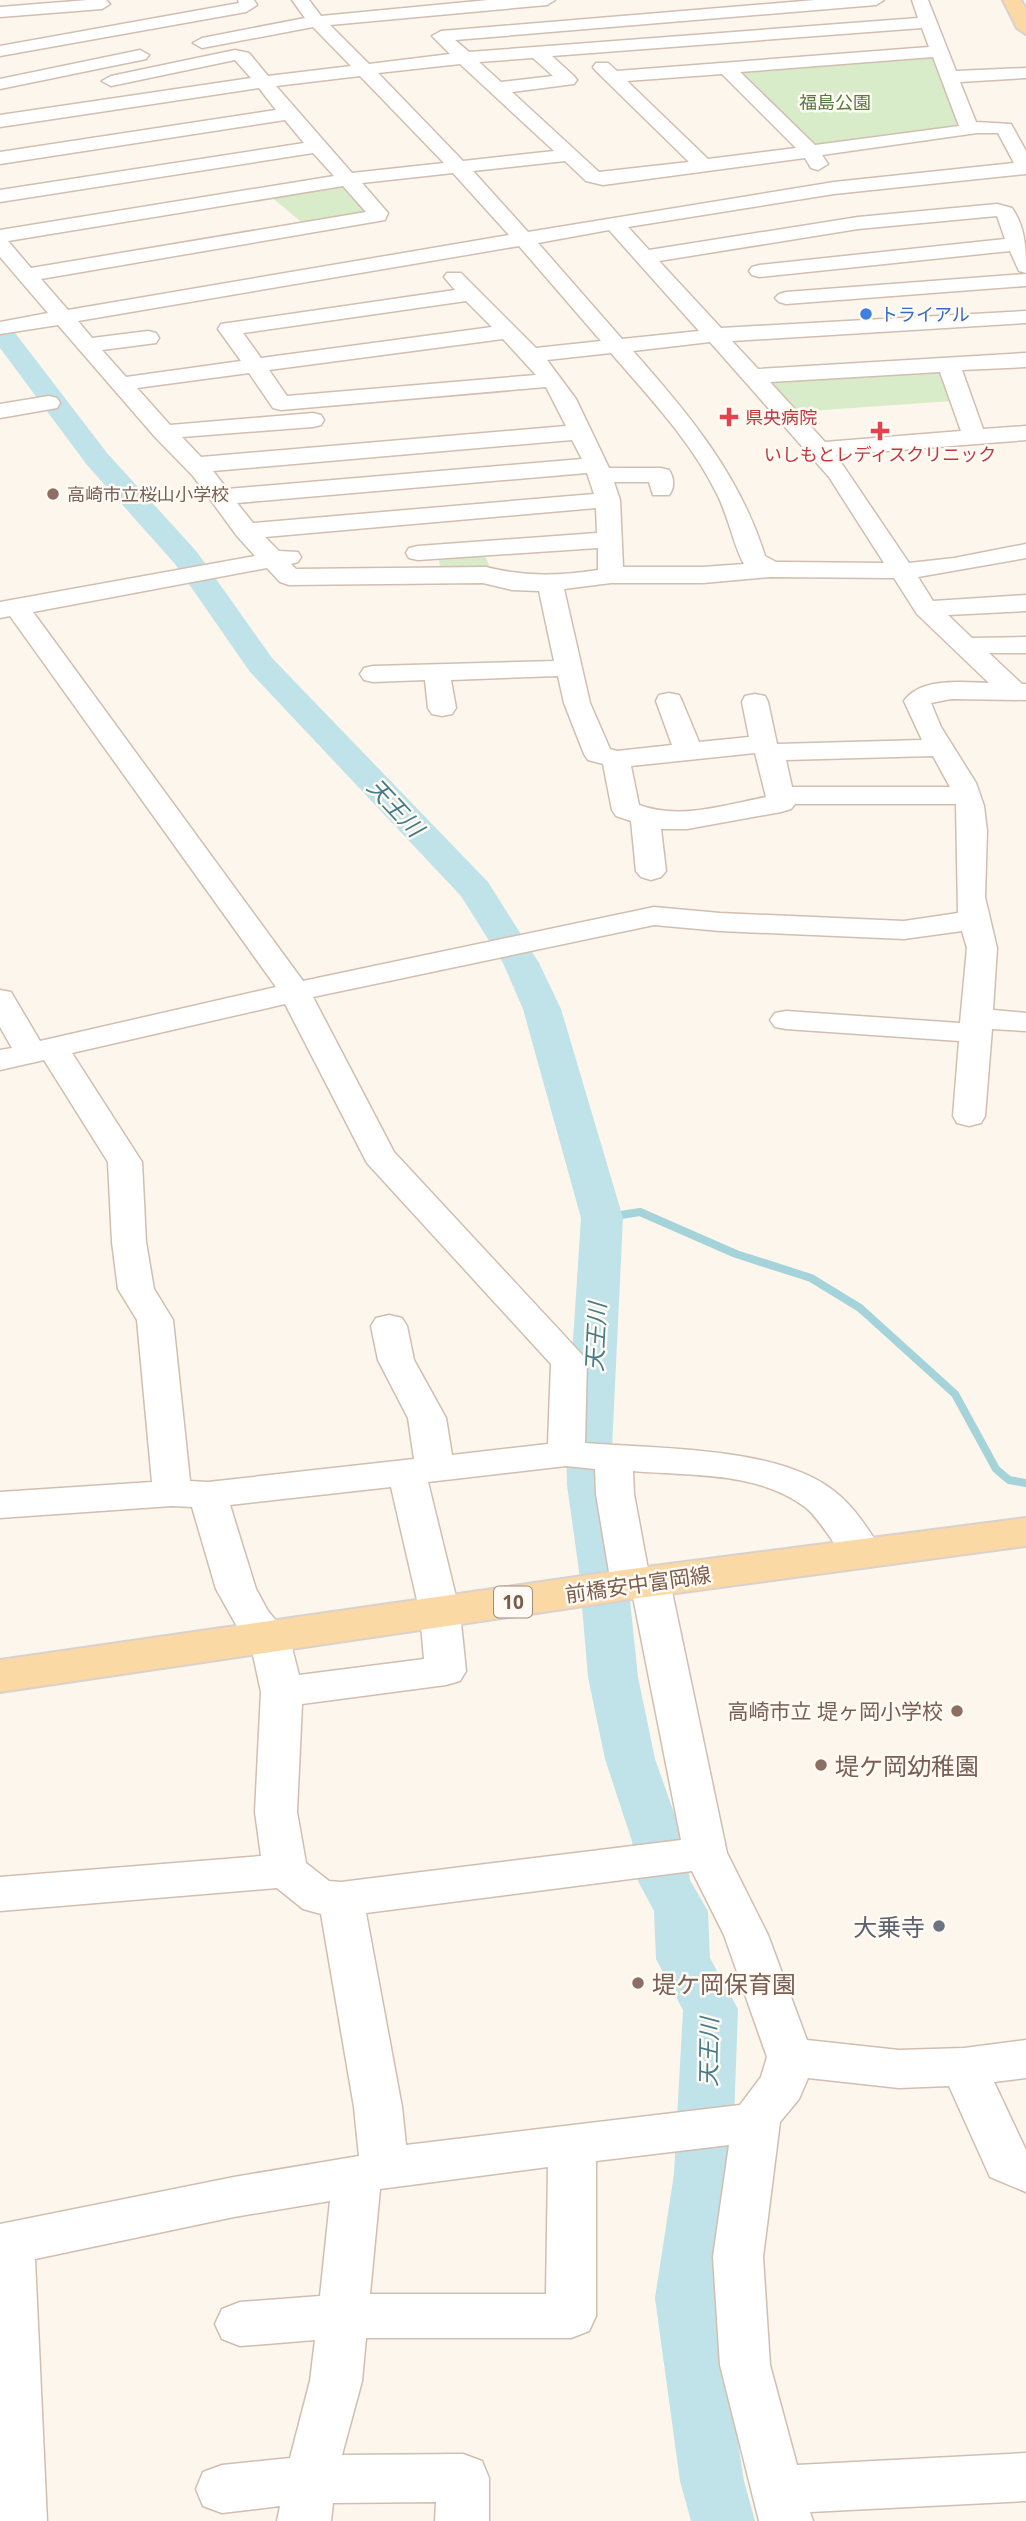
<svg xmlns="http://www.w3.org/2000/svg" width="1026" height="2521" font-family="'Noto Sans','Noto Sans JP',sans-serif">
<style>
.green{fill:#d8ecc9}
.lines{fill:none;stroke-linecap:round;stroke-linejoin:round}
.stream{stroke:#a5d3da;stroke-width:8}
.river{fill:#bfe3e8;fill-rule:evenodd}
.minor-casing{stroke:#d1beb0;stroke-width:3}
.major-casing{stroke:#dad1cd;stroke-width:4}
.minor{fill:#fff;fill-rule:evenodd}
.major{fill:#fbd9a5;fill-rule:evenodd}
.shop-dot{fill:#3f7fe0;stroke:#fffaf3;stroke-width:2.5}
.health-dot{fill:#e0444e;stroke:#fffaf3;stroke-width:2.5}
.education-dot{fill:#8d6e63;stroke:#fffaf3;stroke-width:2.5}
.worship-dot{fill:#6b7280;stroke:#fffaf3;stroke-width:2.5}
.labels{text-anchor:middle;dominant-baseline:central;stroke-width:5;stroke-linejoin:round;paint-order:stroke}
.far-park-label{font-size:18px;fill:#537a41;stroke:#fffaf3}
.far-shop-label{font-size:18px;fill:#366cbe;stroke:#fffaf3;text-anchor:start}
.far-health-label{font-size:18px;fill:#be3a42;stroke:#fffaf3;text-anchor:start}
.far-education-label{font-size:18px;fill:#785e54;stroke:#fffaf3;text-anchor:start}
.shield{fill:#fffaf3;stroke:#a28b7f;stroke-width:2}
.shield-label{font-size:19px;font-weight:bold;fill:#7a5c4d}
.street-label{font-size:21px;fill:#7a5c4d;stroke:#fffaf3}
.education-label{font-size:21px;fill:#785e54;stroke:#fffaf3;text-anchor:end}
.water-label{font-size:23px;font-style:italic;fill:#437c86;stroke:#fffaf3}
.near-education-label{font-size:24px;fill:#785e54;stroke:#fffaf3;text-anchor:start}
.near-worship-label{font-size:24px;fill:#5b616d;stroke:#fffaf3;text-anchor:end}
</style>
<rect width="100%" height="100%" fill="#fdf6ec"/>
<g class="green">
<path d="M941,51L965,128L815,148L726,68Z"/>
<path d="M343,185L368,213L305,225L269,195Z"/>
<path d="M943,371L953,401L795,412L765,380Z"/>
<path d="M483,551L492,572H441L438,555Z"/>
</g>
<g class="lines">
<path class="stream" d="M602,1218L640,1212L736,1254L811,1278L860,1308L955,1394L996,1469L1009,1480L1026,1483"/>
<path class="river" d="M0,322L9,325L107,453L197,552L272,658L488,882L539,963L561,1009L623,1218L612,1448L613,1485L627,1571L638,1677L655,1759L684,1841L690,1880L708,1911L710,1958L738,2009L732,2174L715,2298L744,2481L755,2521H691L680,2481L655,2298L674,2174L683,2010L656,1959L654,1911L638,1881L632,1841L605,1759L588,1677L579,1571L567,1485L566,1448L581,1218L523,1009L503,963L461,896L250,672L175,564L87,465L0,348Z"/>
<defs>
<g id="minor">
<path d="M88,0H106L110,4L102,9L0,17V7Z"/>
<path d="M238,0H254L257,5L246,12L0,56V46L239,3Z"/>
<path d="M292,0H309L321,16L488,0H555L547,5L330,25L369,64L450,54L432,36L441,31L815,0H884L876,5L455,40L469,52L918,18L912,0H928L956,71L1026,68V78L960,82L976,122L1011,124L1026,151V174L834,194L628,227L649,250L858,217L997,204L1012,208C1026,228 1026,250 1026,273L1019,271L1010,251L759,277L752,275L749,271L752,267L759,265L1005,239L997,216L858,229L659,261L721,328L1026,311V323L732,341L758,369L1026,353V367L962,370L983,429L1026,426V440L836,455L909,563L954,558L1026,544V558L918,577L933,601L1026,595V611L948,615L972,638L1026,637V653H989L1022,684H1026V700L951,699L931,703L941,727L976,783L984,806L987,831L985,897L997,948L993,1010L1026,1013V1031L992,1029L985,1116L981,1123L969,1126L957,1123L953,1116L959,1041L786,1029L775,1027L770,1020L775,1013L786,1011L960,1023L967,948L962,931L904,939L720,931L654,925L313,997L394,1152L587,1360L585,1443C656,1449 777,1446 834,1491C855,1507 870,1532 884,1554L878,1563C869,1566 861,1569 852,1564C841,1558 821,1519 805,1507C757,1471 690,1476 633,1471L634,1494L648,1569L664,1572L670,1582L727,1853L768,1935L807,2040L899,2050L964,2048L1026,2040V2078L994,2082L1026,2150V2192L990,2177L949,2086L899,2088L808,2078L799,2099L780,2122L763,2257L770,2365L797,2465L1026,2453V2501L810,2512L813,2521H759L720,2365L713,2257L729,2145L596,2161V2316L589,2331L571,2338H366L362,2381L342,2455L463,2454L482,2461L489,2478V2521H435L436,2502L333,2503L331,2521H277L280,2506L222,2513L203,2506L196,2489L203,2472L222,2465L290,2458L310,2381L315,2340L240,2346L222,2339L215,2324L222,2309L240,2302L320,2296L330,2201L234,2217L35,2259L47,2521H0V2224L234,2177L359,2156L354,2107L321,1914L303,1909L277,1888L0,1911V1877L261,1856L255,1812L261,1692L250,1641L239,1630L216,1589L192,1507L172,1506L0,1518V1492L152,1482L137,1320L118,1289L112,1242L108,1162L44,1060L0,1070V1050L12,1048L0,1027V990L11,992L40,1041L276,987L10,616L0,618V602L255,556L237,536L193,476L155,437L58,325L0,334V322L48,313L0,257V230L334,176L313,153L0,202V190L304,143L285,120L0,164V152L276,110L259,88L0,127V115L251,78L235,60L111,86L102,81L111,76L235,50L249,53L268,76L351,66L313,27L202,48L193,43L202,38L305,18ZM922,28L929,47L617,71L608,63H596L593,67L596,71L689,162L599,172L512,92L574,84L577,80L574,76L552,56ZM933,57L959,126L815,145L740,72ZM533,58L553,76L501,82L479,62ZM460,64L554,151L463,161L378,73ZM722,74L796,148L708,159L627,81ZM360,76L444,163L352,173L276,86ZM977,133H998L1014,163L834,182L528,232L473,171L565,161L586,181L603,185L805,158L811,168L818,170L828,164L822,155ZM453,173L509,235L68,310L41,279L385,220L388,213L362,183ZM343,186L366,212L31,268L8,241ZM609,230L699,331L622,339L538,243ZM519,246L601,341L536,348L461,273H447L444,277L455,290L221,324L218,329L241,361L126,377L102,350L156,343L159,338L156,333L148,331L92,338L78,321ZM466,301L492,327L261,358L243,333ZM503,339L536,375L287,396L269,370ZM710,342L829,477L884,563L785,562H776L765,556C740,475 688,413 633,351ZM611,353C649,397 691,441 717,494C728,515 734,547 744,564L703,567H623L620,500L614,482H649L653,495H669C675,488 674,477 669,470L661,468H609L576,399L547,360ZM940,372L961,431L825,442L770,382ZM249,373L273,408L281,410L546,387L566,426L201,457L182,437L313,427L321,425L324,420L321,415L313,413L170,425L137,388ZM572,440L582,459L227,489L213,471ZM587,473L594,494L253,523L237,503ZM596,508L597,533L418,546L409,548L406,553L409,558L418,560L598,548V570C558,576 526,577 486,567L296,569L291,564L298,562L301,557L298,552L279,551L265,537ZM267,568L280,582L289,585L483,583L512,590L539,591L554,661L373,666L364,668L360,674L364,680L373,682L425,680L428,708L432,714L442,716L452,714L456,708L451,680L558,676L564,703L584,754L588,760L603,764L612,810L616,816L631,821L636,871L641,877L651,880L661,877L666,871L661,829H687L781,812L791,809L795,804H956L958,913L904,921L720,913L654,907L303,981L33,612ZM770,577L894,578L917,614L989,683C964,682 920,677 904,701L922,740L777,744L768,702L765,696L755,694L745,696L742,702L749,737L699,742L682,701L679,695L669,693L659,695L656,701L672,745L617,751L610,749L590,703L564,589L611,583H703ZM755,753L766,797C724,805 680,820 639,805L631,766ZM933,756L950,787H792L786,760ZM285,1004L367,1163L551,1364L548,1444L452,1455L446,1418L414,1360L407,1326L402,1318L389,1315L376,1318L371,1326L378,1360L408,1418L414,1459L208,1482L190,1481L173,1320L154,1289L146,1242L142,1162L72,1053ZM566,1466L595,1469L596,1494L611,1584L617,1594L633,1597L681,1840L341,1882L329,1881L306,1863L297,1812L302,1704L446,1685L460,1681L466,1671L460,1613L428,1482ZM391,1487L420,1613L424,1659L299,1675L289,1636L268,1611L256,1589L230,1505ZM692,1871L724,1935L767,2057L761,2077L740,2105L406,2145L402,2107L366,1913ZM548,2167L546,2294H370L380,2189Z"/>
<path d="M140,50L149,55L146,59L0,89V79Z"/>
<path d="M1026,274V286L786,304L779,302L775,298L779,294L786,292Z"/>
<path d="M49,396L57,398L60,403L57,408L0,418V404Z"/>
</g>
<g id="major">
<path d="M1003,0H1021L1026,9V34L1017,28Z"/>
<path d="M1026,1518V1546L631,1599L0,1692V1660L631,1569Z"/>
</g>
</defs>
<use href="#minor" class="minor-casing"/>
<use href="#major" class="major-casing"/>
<use href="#minor" class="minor"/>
<use href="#major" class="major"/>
</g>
<circle class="shop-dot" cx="866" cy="314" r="7"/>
<g class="health-dot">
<path d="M725.5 406.5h7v7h7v7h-7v7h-7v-7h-7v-7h7z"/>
<path d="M876.5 420.5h7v7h7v7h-7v7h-7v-7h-7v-7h7z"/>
</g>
<g class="education-dot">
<circle cx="53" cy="494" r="7"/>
<circle cx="957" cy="1711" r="7"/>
<circle cx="821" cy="1765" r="7"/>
<circle cx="638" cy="1983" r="7"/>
</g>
<circle class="worship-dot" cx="939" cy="1926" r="7"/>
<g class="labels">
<g class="far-park-label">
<text x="835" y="102">福島公園</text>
</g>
<g class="far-shop-label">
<text x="880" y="314">トライアル</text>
</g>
<g class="far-health-label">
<text x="745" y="417">県央病院</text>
<text x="880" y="454" text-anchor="middle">いしもとレディスクリニック</text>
</g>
<g class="far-education-label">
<text x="67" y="494">高崎市立桜山小学校</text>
</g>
<rect class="shield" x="494" y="1586.5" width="38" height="31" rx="5"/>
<g class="shield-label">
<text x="513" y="1602">10</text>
</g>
<g class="street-label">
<text transform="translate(638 1584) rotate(-8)">前橋安中富岡線</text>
</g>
<g class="education-label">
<text x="943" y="1711">高崎市立 堤ヶ岡小学校</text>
</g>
<g class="water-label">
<text transform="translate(396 807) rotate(47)">天王川</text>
<text transform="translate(595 1337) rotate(-87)">天王川</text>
<text transform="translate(708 2052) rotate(-89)">天王川</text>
</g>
<g class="near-education-label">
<text x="835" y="1765">堤ケ岡幼稚園</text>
<text x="652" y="1983">堤ケ岡保育園</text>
</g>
<g class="near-worship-label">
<text x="925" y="1926">大乗寺</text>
</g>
</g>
</svg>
